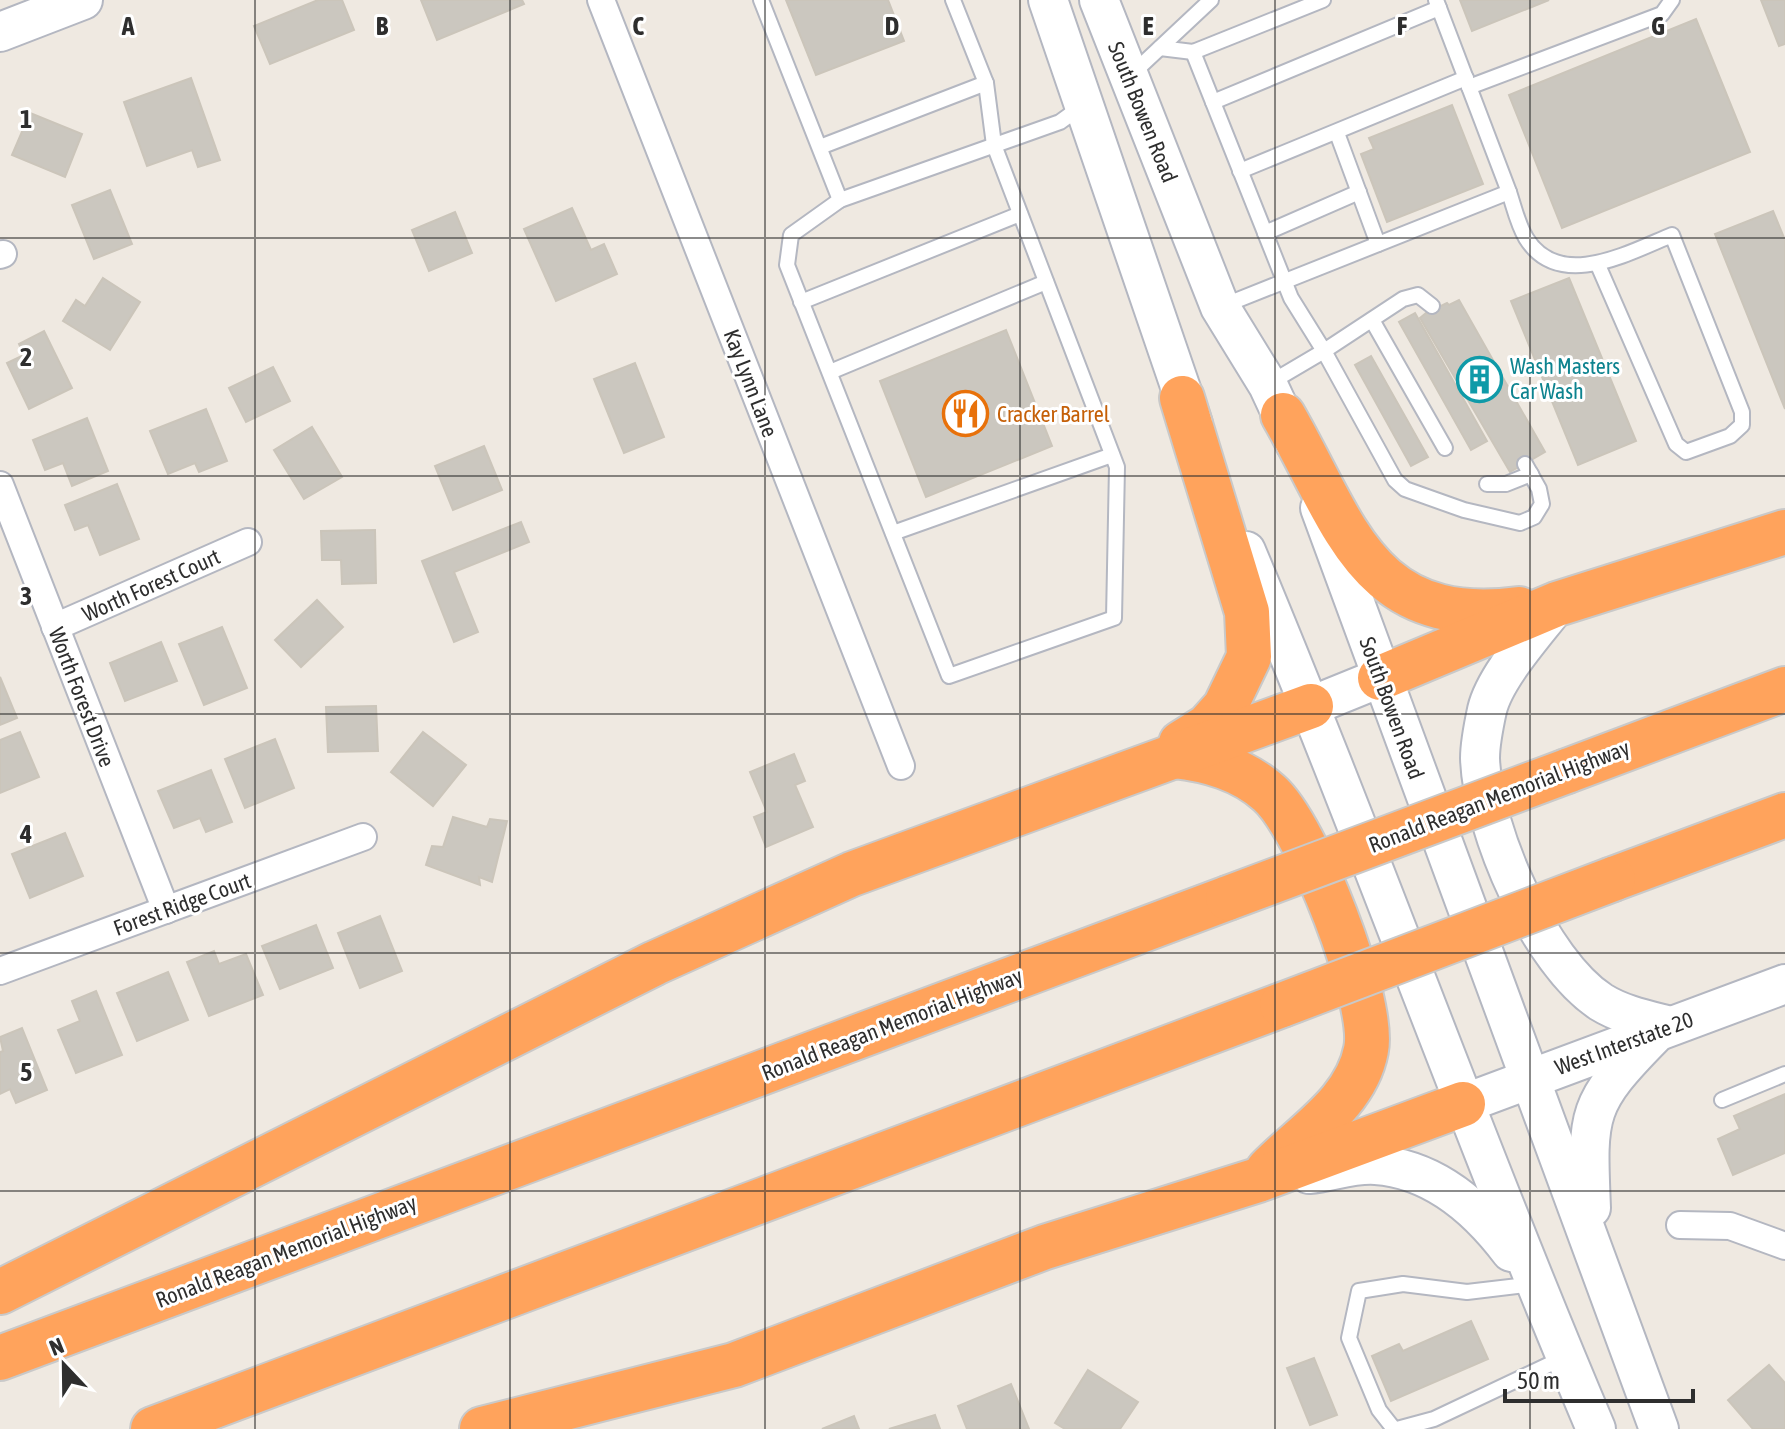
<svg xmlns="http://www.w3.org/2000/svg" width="1785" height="1429" font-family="'Asap Condensed',sans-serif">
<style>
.building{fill:#cbc7bf;stroke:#cbc5ba;stroke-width:2}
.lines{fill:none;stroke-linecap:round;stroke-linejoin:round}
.lane-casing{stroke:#b4b7c1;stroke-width:18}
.street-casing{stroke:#b4b7c1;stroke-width:30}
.secondary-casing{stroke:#b4b7c1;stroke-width:42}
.highway-casing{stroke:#c9c9c9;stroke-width:48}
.lane{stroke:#fff;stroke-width:14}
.street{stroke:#fff;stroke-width:26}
.secondary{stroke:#fff;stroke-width:38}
.highway{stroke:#ffa35c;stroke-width:44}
.highway-bridge-casing{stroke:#c9c9c9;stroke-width:48;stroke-linecap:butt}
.highway-bridge{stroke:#ffa35c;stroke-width:44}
.grid{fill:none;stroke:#2e2e2e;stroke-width:2;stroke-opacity:0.55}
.labels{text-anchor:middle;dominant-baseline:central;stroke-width:6;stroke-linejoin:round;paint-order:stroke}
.street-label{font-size:22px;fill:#2e2e2e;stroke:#fff}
.culture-label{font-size:22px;fill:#0d838f;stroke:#fff;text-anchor:start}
.food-label{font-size:22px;fill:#c56008;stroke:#fff;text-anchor:start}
.grid-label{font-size:26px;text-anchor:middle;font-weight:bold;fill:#2e2e2e;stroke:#fff;stroke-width:6;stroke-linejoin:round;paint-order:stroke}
</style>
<rect width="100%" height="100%" fill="#efe9e1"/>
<g class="building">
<path d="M318,0H342L354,30L270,64L254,26Z"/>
<path d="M421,0H522L524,4L437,40Z"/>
<path d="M786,0H888L904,41L816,75Z"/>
<path d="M1460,0H1549L1472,31Z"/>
<path d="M1761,0H1785V44L1779,46Z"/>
<path d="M1696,19L1750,152L1562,228L1509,95Z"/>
<path d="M191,78L220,160L198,167L192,150L147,166L124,102Z"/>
<path d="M1452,105L1483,184L1387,222L1361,154L1374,149L1369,138Z"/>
<path d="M30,113L82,134L65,177L12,155Z"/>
<path d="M110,190L132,244L94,259L72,205Z"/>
<path d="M572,208L591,250L604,244L617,274L556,301L524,229Z"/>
<path d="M1773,211L1785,240V409L1715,234Z"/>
<path d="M455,212L472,253L429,271L412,230Z"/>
<path d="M103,278L140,302L110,350L63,321L76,300L85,306Z"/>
<path d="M1569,278L1636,441L1578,465L1511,301Z"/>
<path d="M1459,300L1545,452L1510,472L1420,318L1438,303L1441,306L1447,303L1449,305Z"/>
<path d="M1415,313L1487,441L1471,450L1399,322Z"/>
<path d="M1006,330L1052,446L926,497L880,381Z"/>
<path d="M44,331L72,388L29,409L7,363L24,355L19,344Z"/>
<path d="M1371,356L1428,457L1411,466L1355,365Z"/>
<path d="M635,363L664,437L624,453L594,379Z"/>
<path d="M273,367L290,401L246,422L229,388Z"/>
<path d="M206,409L227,461L199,472L195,463L168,474L150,431Z"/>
<path d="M87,418L108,471L72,486L63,463L45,470L33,440Z"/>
<path d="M312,427L342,477L304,499L274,450Z"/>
<path d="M484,446L502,490L453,510L435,466Z"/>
<path d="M117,484L139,539L100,555L88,525L75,530L65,505Z"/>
<path d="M521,522L529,542L454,572L478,632L454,642L422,561Z"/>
<path d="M375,530L376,583L342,584L341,560H322L321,531Z"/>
<path d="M317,600L343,627L301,667L275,640Z"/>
<path d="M222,627L247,688L204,705L179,644Z"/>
<path d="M161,642L177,681L125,701L110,663Z"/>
<path d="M0,677L17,718L0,725Z"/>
<path d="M376,706L378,751L328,752L326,707Z"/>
<path d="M20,732L39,777L0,793V740Z"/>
<path d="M423,732L466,765L433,806L391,772Z"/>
<path d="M275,739L294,788L245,808L225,759Z"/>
<path d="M794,754L805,781L795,785L813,827L766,847L754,817L767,812L750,772Z"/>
<path d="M211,770L232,822L206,832L200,818L174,828L158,791Z"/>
<path d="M453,817L487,827L490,819L507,821L492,882L479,877L480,885L426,865L432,846L443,847Z"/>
<path d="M65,833L83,876L30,898L12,854Z"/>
<path d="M380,916L402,971L360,988L338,933Z"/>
<path d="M316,925L333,968L280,989L262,946Z"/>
<path d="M214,951L219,964L246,954L263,995L209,1016L187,962Z"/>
<path d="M168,972L188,1020L137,1041L117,993Z"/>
<path d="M96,991L122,1055L76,1073L58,1030L80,1021L72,1001Z"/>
<path d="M22,1028L47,1090L16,1103L10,1089L0,1094V1052L3,1051L0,1037Z"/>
<path d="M1785,1094V1153L1733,1175L1718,1139L1740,1129L1734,1116Z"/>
<path d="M1471,1321L1488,1359L1391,1401L1372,1356L1399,1344L1403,1351Z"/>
<path d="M1314,1358L1337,1415L1310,1425L1287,1368Z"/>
<path d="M1769,1365L1785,1383V1429H1753L1728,1400Z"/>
<path d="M1088,1370L1138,1402L1120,1429H1065L1055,1423Z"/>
<path d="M1011,1384L1029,1429H967L958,1406Z"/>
<path d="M935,1415L940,1429H889Z"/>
<path d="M854,1416L859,1429H822Z"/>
</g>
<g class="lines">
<defs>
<g id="lane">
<path d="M761,0L840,200L1060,122L1082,106"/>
<path d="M1160,48L1193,52L1323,0"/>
<path d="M1193,52L1291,298L1324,351L1268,384"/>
<path d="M1132,74L1211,0"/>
<path d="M1469,87L1662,14L1672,0"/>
<path d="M1213,102L1439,8"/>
<path d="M1337,133L1378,244"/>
<path d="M820,147L986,83"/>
<path d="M1240,171L1466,78"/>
<path d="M1509,192C1514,207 1518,225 1526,238C1559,292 1630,252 1672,235L1742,412V425L1730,436L1686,452L1676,444L1598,265"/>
<path d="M840,200L791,235L787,265L949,676L1114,618L1117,467L994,145L986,83L953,0"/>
<path d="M1265,233L1359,192"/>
<path d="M801,302L1020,214"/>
<path d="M1432,306L1418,295L1403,299L1324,351L1395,480L1405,489L1464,510L1520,523L1534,517L1542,504L1539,489L1525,464"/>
<path d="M1220,307L1509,192L1436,0"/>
<path d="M1372,320L1445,448"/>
<path d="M830,372L1046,282"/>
<path d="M1487,484H1506L1531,474"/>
<path d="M893,533L1112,455"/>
<path d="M1722,1100L1785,1074"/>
<path d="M1394,1429L1379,1410L1349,1338L1359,1291L1403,1284L1467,1292L1534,1284"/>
<path d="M1397,1429L1434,1419L1565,1357"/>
</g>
<g id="street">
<path d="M601,0L901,766"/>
<path d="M0,255L3,254"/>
<path d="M0,485L166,910"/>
<path d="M55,627L248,542"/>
<path d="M0,971L363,837"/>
<path d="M1680,1225L1730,1226L1785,1246"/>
</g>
<g id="secondary">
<path d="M1048,0L1193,424"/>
<path d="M1099,0L1220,307L1268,385L1295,443"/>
<path d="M0,32L83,0"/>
<path d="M1320,508L1659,1429"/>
<path d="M1246,551C1368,842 1473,1139 1596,1429"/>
<path d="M1557,604C1536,632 1495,676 1487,710C1484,724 1480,743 1480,758C1482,830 1540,962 1601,1002C1622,1015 1647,1020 1670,1026"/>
<path d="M1311,706L1380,678"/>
<path d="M1463,1104L1785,984"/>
<path d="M1309,1174C1331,1172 1354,1163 1376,1165C1434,1169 1478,1208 1511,1252"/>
<path d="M1591,1208C1587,1113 1586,1104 1653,1036"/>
</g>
<g id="highway">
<path d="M1283,415C1346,524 1366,629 1519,609"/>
<path d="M1380,678L1557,604L1785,532"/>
<path d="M1181,743L1208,726L1225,707L1249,657L1247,612L1182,398"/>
<path d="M1174,756C1209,760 1242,769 1269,793C1307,826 1376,1002 1366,1050C1356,1103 1304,1133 1268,1170"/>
<path d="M1567,771L1785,689"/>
<path d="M1613,879L1785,815"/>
<path d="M0,1292L655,963L852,874L1311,706"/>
<path d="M0,1358L1228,898"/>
<path d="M153,1429L1282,1005"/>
<path d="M482,1429L734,1365L1045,1247L1258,1180L1463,1104"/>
</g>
</defs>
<use href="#lane" class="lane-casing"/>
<use href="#street" class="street-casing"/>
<use href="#secondary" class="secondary-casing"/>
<use href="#highway" class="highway-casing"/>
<use href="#lane" class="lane"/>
<use href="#street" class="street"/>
<use href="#secondary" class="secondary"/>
<use href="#highway" class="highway"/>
<defs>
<g id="highway-bridge">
<path d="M1228,898L1567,771"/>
<path d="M1282,1005L1613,879"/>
</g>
</defs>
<use href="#highway-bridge" class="highway-bridge-casing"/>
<use href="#highway-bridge" class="highway-bridge"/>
</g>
<path class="grid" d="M255,0V1429M510,0V1429M765,0V1429M1020,0V1429M1275,0V1429M1530,0V1429M0,238H1785M0,476H1785M0,714H1785M0,953H1785M0,1191H1785"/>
<defs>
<symbol id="building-ring" viewBox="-11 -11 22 22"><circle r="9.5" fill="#fff" stroke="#0f9aa8" stroke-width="1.5"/><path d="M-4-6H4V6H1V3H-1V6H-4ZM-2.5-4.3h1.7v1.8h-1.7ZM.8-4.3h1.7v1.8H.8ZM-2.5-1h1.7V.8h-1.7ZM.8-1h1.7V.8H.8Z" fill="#0f9aa8"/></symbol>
<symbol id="restaurant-ring" viewBox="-11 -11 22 22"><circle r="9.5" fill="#fff" stroke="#e8710a" stroke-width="1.5"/><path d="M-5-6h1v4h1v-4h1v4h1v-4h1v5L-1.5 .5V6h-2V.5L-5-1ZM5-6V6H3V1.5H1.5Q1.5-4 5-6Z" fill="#e8710a"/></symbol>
</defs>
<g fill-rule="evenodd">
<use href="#building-ring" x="1454" y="354" width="51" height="51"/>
<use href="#restaurant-ring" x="940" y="388" width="51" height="51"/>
</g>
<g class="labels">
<g class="street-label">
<text transform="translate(1143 112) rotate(68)">South Bowen Road</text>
<text transform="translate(751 383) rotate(69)">Kay Lynn Lane</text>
<text transform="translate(151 585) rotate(-24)">Worth Forest Court</text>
<text transform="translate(82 697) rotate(69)">Worth Forest Drive</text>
<text transform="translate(1392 708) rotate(70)">South Bowen Road</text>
<text transform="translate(1499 796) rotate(-21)">Ronald Reagan Memorial Highway</text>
<text transform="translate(182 904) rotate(-20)">Forest Ridge Court</text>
<text transform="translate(892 1024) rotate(-21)">Ronald Reagan Memorial Highway</text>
<text transform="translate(1624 1043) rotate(-20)">West Interstate 20</text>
<text transform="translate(286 1251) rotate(-21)">Ronald Reagan Memorial Highway</text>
</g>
<g class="culture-label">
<text x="1510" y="366">Wash Masters<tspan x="1510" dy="25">Car Wash</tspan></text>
</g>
<g class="food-label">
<text x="997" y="414">Cracker Barrel</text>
</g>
</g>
<g class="grid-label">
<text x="128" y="35">A</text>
<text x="382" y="35">B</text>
<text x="638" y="35">C</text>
<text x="892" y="35">D</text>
<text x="1148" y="35">E</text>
<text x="1402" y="35">F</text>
<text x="1658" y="35">G</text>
<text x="26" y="128">1</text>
<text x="26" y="366">2</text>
<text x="26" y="605">3</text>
<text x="26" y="843">4</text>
<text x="26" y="1081">5</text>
</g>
<g transform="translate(64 1365) rotate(338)" stroke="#ffffff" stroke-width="6" paint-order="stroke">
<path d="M0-6L14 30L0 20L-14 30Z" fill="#2e2e2e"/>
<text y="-12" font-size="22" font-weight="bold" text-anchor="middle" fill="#2e2e2e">N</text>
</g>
<path d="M1505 1389v12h188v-12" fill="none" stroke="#2e2e2e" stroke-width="4"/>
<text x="1517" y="1389" font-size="24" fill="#2e2e2e" stroke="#ffffff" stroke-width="6" paint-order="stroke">50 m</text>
</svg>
